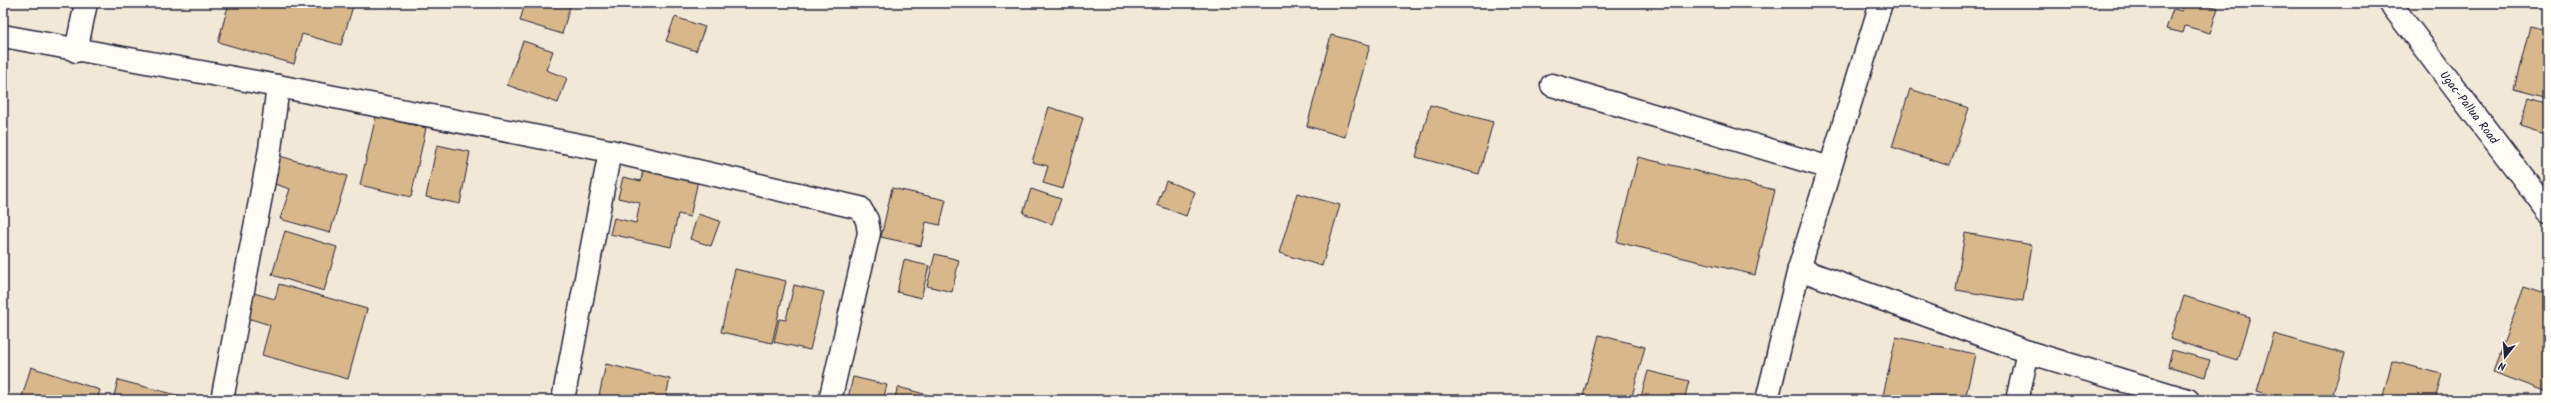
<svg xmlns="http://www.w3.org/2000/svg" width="2551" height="403" font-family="Kalam,sans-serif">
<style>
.building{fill:#d8b88b;stroke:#22223b}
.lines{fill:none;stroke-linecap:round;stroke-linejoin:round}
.minor-casing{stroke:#22223b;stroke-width:25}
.minor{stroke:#fdfcf7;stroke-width:22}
.labels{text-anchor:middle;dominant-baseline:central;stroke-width:3.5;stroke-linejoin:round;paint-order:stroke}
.street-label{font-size:12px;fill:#22223b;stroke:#fdfcf7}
</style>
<rect width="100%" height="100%" fill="#f2e8d7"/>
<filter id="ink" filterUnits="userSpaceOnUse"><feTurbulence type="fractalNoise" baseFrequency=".025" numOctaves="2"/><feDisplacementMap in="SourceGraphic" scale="8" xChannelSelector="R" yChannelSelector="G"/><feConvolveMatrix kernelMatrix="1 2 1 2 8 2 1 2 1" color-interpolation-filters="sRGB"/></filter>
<g filter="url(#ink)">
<g class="building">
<path d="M229,3H354L341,45L302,34L294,64L218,42Z"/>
<path d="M525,3H571L562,34L520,21Z"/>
<path d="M2184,3H2201L2218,8L2210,33L2185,26L2183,33L2166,29L2173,9L2182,11Z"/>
<path d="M675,17L705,27L696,51L666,41Z"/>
<path d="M2530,26L2548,30V98L2514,89Z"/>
<path d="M1331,35L1370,45L1345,137L1307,126Z"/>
<path d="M523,41L553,51L546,70L567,78L558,103L507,85Z"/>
<path d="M1910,89L1969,108L1950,166L1892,147Z"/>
<path d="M2529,98L2548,104V135L2520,126Z"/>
<path d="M1430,105L1493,122L1479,174L1416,157Z"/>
<path d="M1049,107L1083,118L1063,189L1043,183L1048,166L1032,162Z"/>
<path d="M376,116L426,128L411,197L360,185Z"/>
<path d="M437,145L470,152L460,204L426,197Z"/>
<path d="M280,156L347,176L330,233L280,219L290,189L272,183Z"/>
<path d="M1638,157L1775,190L1755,275L1617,242Z"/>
<path d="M644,163L699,176L690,217L678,214L671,247L610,234L614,218L636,223L640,203L618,198L623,177L641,181Z"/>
<path d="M1166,181L1195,192L1186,216L1157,205Z"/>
<path d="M892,188L946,200L940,225L926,222L921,246L881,237Z"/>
<path d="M1031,189L1061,199L1052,224L1023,213Z"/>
<path d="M1297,193L1340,205L1322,266L1279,253Z"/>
<path d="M698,214L720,221L711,246L690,239Z"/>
<path d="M285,231L337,247L324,291L272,275Z"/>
<path d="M1965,233L2032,245L2023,301L1956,290Z"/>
<path d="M935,254L959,260L952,292L927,286Z"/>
<path d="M904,260L929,266L921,298L897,292Z"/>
<path d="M735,269L786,281L772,343L721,332Z"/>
<path d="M279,284L367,309L348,379L262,355L270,325L244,317L250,292L275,299Z"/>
<path d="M794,285L824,292L810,350L774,342L779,319L786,320Z"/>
<path d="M2524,287L2548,295V392L2493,372Z"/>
<path d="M2184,296L2250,317L2237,360L2170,339Z"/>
<path d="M2274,334L2345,354L2331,400H2287L2257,391Z"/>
<path d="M1599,335L1645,347L1631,400H1582Z"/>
<path d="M1896,337L1975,354L1965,400H1882Z"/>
<path d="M2172,350L2210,360L2205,377L2168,366Z"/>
<path d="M2392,361L2442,374L2435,400H2382Z"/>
<path d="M606,364L670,379L665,400H598Z"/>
<path d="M31,367L100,390L97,400H21Z"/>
<path d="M1648,371L1689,381L1684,400H1654L1641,397Z"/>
<path d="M853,377L887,385L883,400L848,398Z"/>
<path d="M118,380L181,396L180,400H113Z"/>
<path d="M898,387L928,395L927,400H894Z"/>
</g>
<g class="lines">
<defs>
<g id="minor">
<path id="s1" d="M2390,3L2548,211"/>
<path d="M3,36L278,86L610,151L860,208L867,220L869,233L830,400"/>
<path d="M76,51L86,3"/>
<path d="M1552,85L1830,168"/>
<path d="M1799,269L2028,352L2188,400"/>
<path d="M222,400L270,149L278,86"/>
<path d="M563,400L610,151"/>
<path d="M1767,400L1799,269L1881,3"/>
<path d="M2017,400L2028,352"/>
</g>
</defs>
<use href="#minor" class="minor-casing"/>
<use href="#minor" class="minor"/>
</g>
</g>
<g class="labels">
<g class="street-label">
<text stroke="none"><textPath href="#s1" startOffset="131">Ugac-Pallua Road</textPath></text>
</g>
</g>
<rect width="2551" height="403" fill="none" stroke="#fdfcf7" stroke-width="16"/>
<rect x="8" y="8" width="2535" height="387" fill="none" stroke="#22223b" stroke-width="1.5" filter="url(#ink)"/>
<g transform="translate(2505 357) rotate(197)" stroke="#fdfcf7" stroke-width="3" paint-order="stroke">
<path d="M0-3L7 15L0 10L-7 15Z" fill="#22223b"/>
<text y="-6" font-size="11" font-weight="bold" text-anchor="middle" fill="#22223b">N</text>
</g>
</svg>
